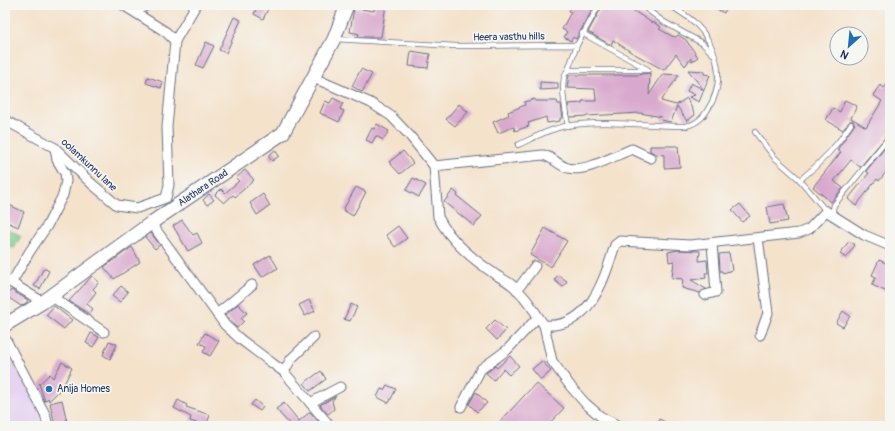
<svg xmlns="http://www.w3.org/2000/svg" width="895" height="431" font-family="Pangolin,sans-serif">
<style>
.built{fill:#e5d3f1}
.green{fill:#7fcd8c;stroke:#4d7e75}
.building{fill:#d9a9cd}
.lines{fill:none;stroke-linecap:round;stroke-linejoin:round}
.lane-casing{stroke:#676e84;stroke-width:6}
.street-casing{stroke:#676e84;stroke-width:11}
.secondary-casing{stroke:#676e84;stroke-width:15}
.lane{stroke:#fff;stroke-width:4.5}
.street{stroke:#fff;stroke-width:9}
.secondary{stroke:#fff;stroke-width:13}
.poi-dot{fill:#1f6fb2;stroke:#f6f6f2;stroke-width:1.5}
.labels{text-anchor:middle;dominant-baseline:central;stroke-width:3.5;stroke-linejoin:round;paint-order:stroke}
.street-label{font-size:10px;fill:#1b2f5e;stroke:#f6f6f2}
.poi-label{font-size:10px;fill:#1b2f5e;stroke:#f6f6f2;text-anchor:start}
</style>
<rect width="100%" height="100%" fill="#f6f6f2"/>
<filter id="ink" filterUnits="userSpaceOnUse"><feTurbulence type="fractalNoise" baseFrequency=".025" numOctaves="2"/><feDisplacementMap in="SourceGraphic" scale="8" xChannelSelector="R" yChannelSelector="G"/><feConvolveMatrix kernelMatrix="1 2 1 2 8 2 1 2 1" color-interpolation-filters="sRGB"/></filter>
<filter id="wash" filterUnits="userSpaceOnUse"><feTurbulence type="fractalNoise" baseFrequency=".012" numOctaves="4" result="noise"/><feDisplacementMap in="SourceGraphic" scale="16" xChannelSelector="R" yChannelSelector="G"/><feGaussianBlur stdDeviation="0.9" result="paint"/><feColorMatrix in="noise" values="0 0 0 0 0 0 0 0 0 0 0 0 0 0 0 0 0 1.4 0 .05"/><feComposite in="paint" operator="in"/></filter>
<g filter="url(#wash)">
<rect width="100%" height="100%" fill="#f4e2cb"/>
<path class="built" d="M5,348L39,409L42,426H5Z"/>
<path class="green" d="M6,228L21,236L14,248L5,245Z"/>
<g id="blocks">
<g class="building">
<path d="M258,5H270L263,19L254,14Z"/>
<path d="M375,5H386L381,37H358L359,34L350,32L354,8L374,11Z"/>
<path d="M572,5H595L576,39L573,37L571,41L564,37L567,32L562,29L571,12L569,11Z"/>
<path d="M603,5H625L652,23L653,22L661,27L659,29L672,36L676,37L678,35L686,40L698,57L691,62V58L685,66L676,54L664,70L631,52L613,40L611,45L588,32Z"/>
<path d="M710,5H728L724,13Z"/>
<path d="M234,17L241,20L226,53L219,50Z"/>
<path d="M206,42L214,46L203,68L196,65Z"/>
<path d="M411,51L430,54L428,68L409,66Z"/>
<path d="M361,69L372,74L362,92L352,86Z"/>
<path d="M688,70L704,71V74L710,75L699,102L689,97L695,95L687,91L691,83L704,90Z"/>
<path d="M650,73L649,95L663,74L679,75L661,101L676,105L687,98L695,115L687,121L677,106L671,122L661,120L662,117L640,113L570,117L568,104L582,103V101H596L595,89L567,88L569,75H640L641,74Z"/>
<path d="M148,77L163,82L161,88L146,83Z"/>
<path d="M890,80V132L860,167L851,160L834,181L843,188L831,202L813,187L841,152L837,150L855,124L853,121H850L843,130L826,120L833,108L840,112L845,100L857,106L851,118L866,127L882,101L873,95L880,85L884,88Z"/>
<path d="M540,82L558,83V89L540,90Z"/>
<path d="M333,98L343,103L340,109L344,111L339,122L320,113L325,101L330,103Z"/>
<path d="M535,99V101H557L558,104H561L563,118H560V121L547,123L546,117L528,123L529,126L515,131L514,127L498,133L493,122L509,115L508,112L525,105L524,102Z"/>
<path d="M459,104L468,112L455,126L446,119Z"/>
<path d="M377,124L389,131L383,140L376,136L372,143L366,140L372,128L374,129Z"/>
<path d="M890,142V167L879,181L877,179L856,206L848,199L869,173L866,171Z"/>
<path d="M650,146H678L680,167L664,168V155L656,154L650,151Z"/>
<path d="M275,150L279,156L272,161L268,156Z"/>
<path d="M403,151L413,163L400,174L389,162Z"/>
<path d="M245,170L254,180L235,197L233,195L224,203L215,195L221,189L225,193L239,181L236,178Z"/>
<path d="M413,178L426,185L419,197L406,190Z"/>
<path d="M356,187L366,192L353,216L343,210Z"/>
<path d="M453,190L458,194L457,196L482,216L474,226L444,202Z"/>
<path d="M209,194L214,200L207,205L203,200Z"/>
<path d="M263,194L270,206L257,215L250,203Z"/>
<path d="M5,203L24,212L18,227L5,221Z"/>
<path d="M740,204L750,216L742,222L732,210Z"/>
<path d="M784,204L788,221L770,224L767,207Z"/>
<path d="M182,220L193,235L197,233L202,243L188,251L173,226Z"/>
<path d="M398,226L407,238L395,247L386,235Z"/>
<path d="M545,228L567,241L551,267L530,255Z"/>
<path d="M151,233L160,245L155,249L145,237Z"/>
<path d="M849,241L855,245L846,258L840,254Z"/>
<path d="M132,247L140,262L114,279L104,267Z"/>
<path d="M678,250L700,251L699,261L707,260L708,273H705L706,278L691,280L706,289L700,293L682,288L683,279L672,278L674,261L669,262L668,252Z"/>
<path d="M729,253L732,270L723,273L722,271H720L719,254Z"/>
<path d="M270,255L278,268L262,277L254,265Z"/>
<path d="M879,260L890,265V281L885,291L872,285L876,277L872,275Z"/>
<path d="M44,268L49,271L40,289L34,286Z"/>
<path d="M558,275L567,281L563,287L554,280Z"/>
<path d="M92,276L99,282L93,289L96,292L87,304L93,309L89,314L69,301Z"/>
<path d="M121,286L128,292L120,302L112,296Z"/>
<path d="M11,290L28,300L26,303L21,306L6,296Z"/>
<path d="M309,300L315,311L305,316L299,305Z"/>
<path d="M238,304L247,313L241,318L244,321L237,328L225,315Z"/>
<path d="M351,304L357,307L350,321L344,319Z"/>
<path d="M54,306L72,320L64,329L46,315Z"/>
<path d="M843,311L850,316L843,327L836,323Z"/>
<path d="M495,320L506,330L497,340L486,329Z"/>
<path d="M91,333L99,337L93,347L86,343Z"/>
<path d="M205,333L219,341L210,356L203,352L206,346L199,343Z"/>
<path d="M109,341L117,344L110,359L103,355Z"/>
<path d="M510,356L519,366L509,375L503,369L494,380L486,373L495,366L497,368Z"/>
<path d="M542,361L551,371L541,380L532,369Z"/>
<path d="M62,362L72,368L62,388L49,401L48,398L45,401L39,384L50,374L53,378Z"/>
<path d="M321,371L326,379L310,391L304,383Z"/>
<path d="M536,383L564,408L547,426H496Z"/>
<path d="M387,385L396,389L389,403L377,397L381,389L384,390Z"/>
<path d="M476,392L487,403L477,412L469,404Z"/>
<path d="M336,396L332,401L334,409L328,414L320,405Z"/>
<path d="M62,400L67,422L55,425L50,403Z"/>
<path d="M178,400L187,405L186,407L210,415L206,426L190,421L191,417L174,408Z"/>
<path d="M255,400L263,407L260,411L251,405Z"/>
<path d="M284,403L299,421L310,412L322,426H291L276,409Z"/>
<path d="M659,419L673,426H656Z"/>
</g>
</g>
</g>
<g filter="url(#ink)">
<use href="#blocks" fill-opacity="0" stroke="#676e84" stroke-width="1"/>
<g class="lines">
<defs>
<g id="lane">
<path d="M641,5L664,22L702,43L713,54"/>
<path d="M582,33L647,69"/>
<path d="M335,39L456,46L577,45L568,70H648"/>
<path d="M577,45L599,5"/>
<path d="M568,126C566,112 558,79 568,70"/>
<path d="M755,132L774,157L800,180L826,211"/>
<path d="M518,145C533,138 549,129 566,126C603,119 648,126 686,126C700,123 705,115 712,102C725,76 716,44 695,23C688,16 678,11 670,5"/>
<path d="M800,180C820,164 837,146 851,124"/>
<path d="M832,214L834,205L890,136"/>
</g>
<g id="street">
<path d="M135,12L147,5"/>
<path d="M175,41L196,5"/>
<path d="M314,78L371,103L391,116L410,136L434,166L438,217C451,242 473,259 496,275C501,278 507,281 512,285C526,296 534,311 544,325C590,329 604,280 615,245L620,241L690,245L799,233L809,229L826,211L864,235L890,246"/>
<path d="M5,120L55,148L92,184L117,205L137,208L166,198L169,185L167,127L175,41L166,32L123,5"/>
<path d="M434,166L543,155C553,157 559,166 568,168C585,173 616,155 632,149L651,158"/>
<path d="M151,223L225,325L240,339L284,372L330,426"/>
<path d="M758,238L768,313L760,335"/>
<path d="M5,279L43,302"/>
<path d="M12,282L30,251L47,226L63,195L66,181L65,173L57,160L55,148"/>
<path d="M517,290L535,266"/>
<path d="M705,295L716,292L712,244"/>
<path d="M51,296L104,332"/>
<path d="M217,314L252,285"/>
<path d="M544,325L552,361L571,387L585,403L600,416L619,426"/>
<path d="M5,338L45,414L48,426"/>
<path d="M284,372L291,359L314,337"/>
<path d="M310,403L340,387"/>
<path d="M461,407L481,369L507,350L538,317"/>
</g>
<path id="secondary" d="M5,325L43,302L151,223L283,133L334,39L347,5"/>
</defs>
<use href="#lane" class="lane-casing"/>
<use href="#street" class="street-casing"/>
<use href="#secondary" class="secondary-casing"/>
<use href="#lane" class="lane"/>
<use href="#street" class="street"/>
<use href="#secondary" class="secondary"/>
</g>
</g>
<circle class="poi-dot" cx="49" cy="389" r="4"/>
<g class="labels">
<g class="street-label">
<text transform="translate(509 37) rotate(-1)">Heera vasthu hills</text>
<text transform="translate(89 165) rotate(43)">oolamkunnu lane</text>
<text transform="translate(203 188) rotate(-34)">Alathara Road</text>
</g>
<g class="poi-label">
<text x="57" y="389">Anija Homes</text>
</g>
</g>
<rect width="895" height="431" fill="none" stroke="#f6f6f2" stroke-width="20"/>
<g transform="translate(849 46) rotate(207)"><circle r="19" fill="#f6f6f2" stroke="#9ea6b7"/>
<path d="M0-3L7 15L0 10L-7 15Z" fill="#1f6fb2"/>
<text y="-6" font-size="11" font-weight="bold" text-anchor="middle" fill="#1b2f5e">N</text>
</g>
</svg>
